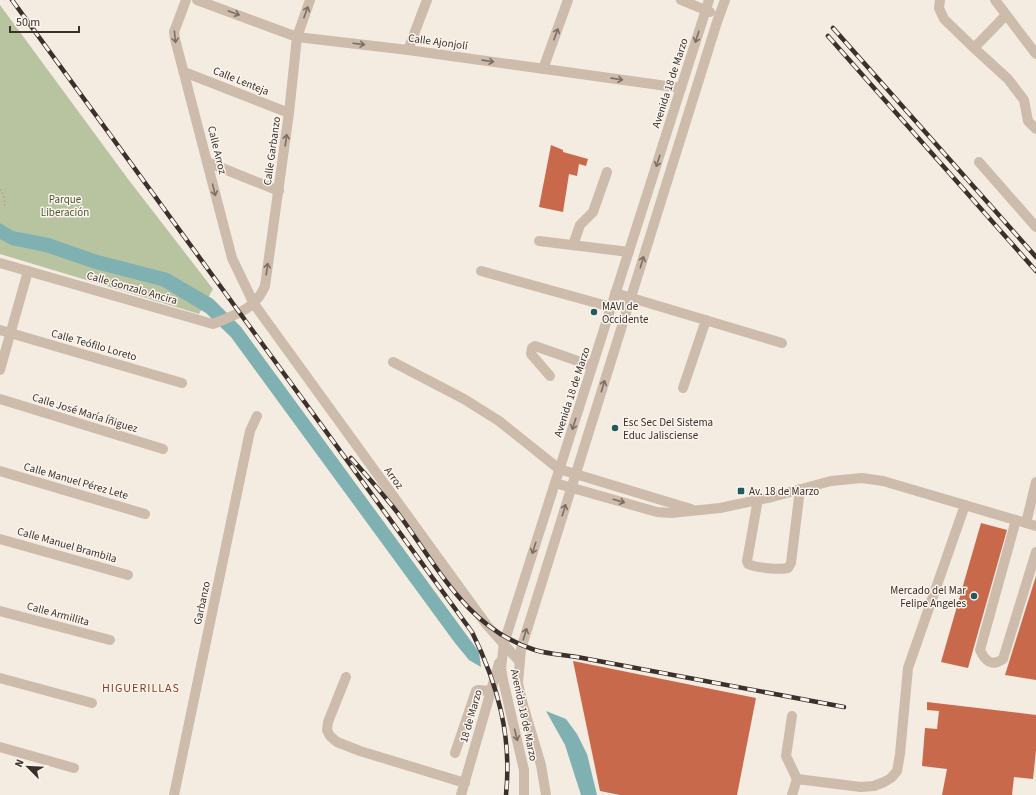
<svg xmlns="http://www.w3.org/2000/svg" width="1036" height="795" font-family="'Source Sans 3',sans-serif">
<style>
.green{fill:#b8c4a0}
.water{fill:#7fb0b2}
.building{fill:#c8694b}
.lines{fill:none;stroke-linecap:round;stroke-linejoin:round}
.path{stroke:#b9a596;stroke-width:1.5;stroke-dasharray:2 2;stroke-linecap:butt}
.minor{stroke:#cdbbac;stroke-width:10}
.rail-casing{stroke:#3b302b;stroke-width:4.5}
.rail{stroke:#fbf5ee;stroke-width:3;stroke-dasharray:9;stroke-linecap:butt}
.oneway{stroke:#7d6f65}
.poi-dot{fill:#1f5a5e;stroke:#fbf5ee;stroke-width:1.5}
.labels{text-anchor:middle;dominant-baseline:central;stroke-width:3;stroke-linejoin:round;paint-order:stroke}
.street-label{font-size:11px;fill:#3b302b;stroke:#fbf5ee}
.park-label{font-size:11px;fill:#4a5a2e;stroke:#fbf5ee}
.poi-label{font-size:11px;fill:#3b302b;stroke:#fbf5ee;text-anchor:start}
.neighbourhood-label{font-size:12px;letter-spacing:1px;fill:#8c3b22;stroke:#fbf5ee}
</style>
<rect width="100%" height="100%" fill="#f4ebe1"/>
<path class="green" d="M0,5L128,179L213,289L199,314L0,254Z"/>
<g class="water">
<path d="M0,223L13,231L49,238L98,255L168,273L213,299L241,327L479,652L481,667L469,660L455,643L231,337L206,313L161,286L95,269L45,252L11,245L0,239Z"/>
<path d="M546,711L566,719L577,734L587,754L597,795H581L565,745Z"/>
</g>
<g class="building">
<path d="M551,145L563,150V152L588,159L586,166L579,164L577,176L569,174L563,212L539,207Z"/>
<path d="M981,523L1007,530L968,668L941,662Z"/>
<path d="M1036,576V680L1005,675Z"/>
<path d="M573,661L756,698L737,795H620L600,791Z"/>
<path d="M927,702L1036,715V750L1033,779L1014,777L1012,795H942L947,769L922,766L925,728L937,729L939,711L927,710Z"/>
</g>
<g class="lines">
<path class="path" d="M0,189L4,196L5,207"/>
<g class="minor">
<path d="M186,0L174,32L175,39L232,258L254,304L486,624L519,661"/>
<path d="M197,0L297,37L408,50L681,88"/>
<path d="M681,0L710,12"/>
<path d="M940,0L939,8L944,19L974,48"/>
<path d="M995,0L1036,54"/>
<path d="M1006,15L974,48L1008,79L1024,100L1028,121L1036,129"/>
<path d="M408,50L427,0"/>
<path d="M543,69L568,0"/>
<path d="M184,72L289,113"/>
<path d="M207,162L279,191"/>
<path d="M979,162L1036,227"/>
<path d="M539,241L629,252"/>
<path d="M573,245L580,225L593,212L607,172"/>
<path d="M0,263L213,324C234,315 255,310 265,286L289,113L297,37L310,0"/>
<path d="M481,271L611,307"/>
<path d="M615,293L782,343"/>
<path d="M0,330L182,383"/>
<path d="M393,362L464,399L499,421L559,469L691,509"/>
<path d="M0,370L28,271"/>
<path d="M550,376L531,354L532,348L535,346L592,366"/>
<path d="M683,388L706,320"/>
<path d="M0,399L163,449"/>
<path d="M0,471L145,514"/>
<path d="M555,483L657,512L671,513L720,508L772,497L831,481L862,478L883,481L1036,526"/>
<path d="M758,499L747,561L748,564C757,568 779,570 788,568L791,563L800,489"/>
<path d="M1016,520L980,650C985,661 992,667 1003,659L1036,552"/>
<path d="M1026,523L1036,482"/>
<path d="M0,539L128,575"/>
<path d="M0,611L110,640"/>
<path d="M346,677L328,722L327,730L330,736L337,742L360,751L465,783"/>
<path d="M0,678L92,703"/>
<path d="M792,716L786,756L797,779"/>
<path d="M0,747L74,768"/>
<path d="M455,753L476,691L478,690L491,691"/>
<path d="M174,795L250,431L257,416"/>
<path d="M461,795L499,663"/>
<path d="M524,795V770L503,680L501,668L504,643L709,0"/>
<path d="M546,795L541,765L523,705L518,683L521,649L717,22L725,0"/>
<path d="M792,795L797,779L861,787L874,786L884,782L891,778L897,771L900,754L908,668L965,505"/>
</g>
<defs>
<g id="rail">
<path d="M12,0L472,632C498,685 512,736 506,795"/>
<path d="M833,28L1036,257"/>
<path d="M828,36L1036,271"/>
<path d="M351,458C368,477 385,496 400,516C439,569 468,629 535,650C548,654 563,655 577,657L844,707"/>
</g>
</defs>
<use href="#rail" class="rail-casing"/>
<use href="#rail" class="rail"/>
</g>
<defs><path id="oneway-shaft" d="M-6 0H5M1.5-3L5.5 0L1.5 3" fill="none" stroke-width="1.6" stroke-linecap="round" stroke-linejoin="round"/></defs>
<g class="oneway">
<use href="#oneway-shaft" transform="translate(306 12) rotate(-70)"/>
<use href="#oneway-shaft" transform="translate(234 13) rotate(20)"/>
<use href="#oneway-shaft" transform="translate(556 34) rotate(-70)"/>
<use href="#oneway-shaft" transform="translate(175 37) rotate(84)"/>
<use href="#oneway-shaft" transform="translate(697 37) rotate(108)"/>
<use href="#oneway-shaft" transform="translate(359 44) rotate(7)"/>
<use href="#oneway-shaft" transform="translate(488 61) rotate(8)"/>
<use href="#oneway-shaft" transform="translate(617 79) rotate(8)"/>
<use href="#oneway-shaft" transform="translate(286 140) rotate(-82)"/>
<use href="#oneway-shaft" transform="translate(658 161) rotate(108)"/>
<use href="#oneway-shaft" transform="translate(214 190) rotate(76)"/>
<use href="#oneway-shaft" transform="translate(642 262) rotate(-73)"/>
<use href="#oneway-shaft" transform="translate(267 269) rotate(-82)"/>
<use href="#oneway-shaft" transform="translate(603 386) rotate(-73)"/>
<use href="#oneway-shaft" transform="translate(574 424) rotate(108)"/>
<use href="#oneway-shaft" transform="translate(619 501) rotate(16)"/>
<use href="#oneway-shaft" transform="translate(564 510) rotate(-73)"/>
<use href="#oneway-shaft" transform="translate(534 548) rotate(108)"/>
<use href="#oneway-shaft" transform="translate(525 634) rotate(-73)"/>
<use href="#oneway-shaft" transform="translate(516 735) rotate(76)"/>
</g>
<g class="poi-dot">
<circle cx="594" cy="312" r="4"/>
<circle cx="615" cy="428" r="4"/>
<rect x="737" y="487" width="8" height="8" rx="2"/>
<circle cx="974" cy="596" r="4"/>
</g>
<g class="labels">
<g class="street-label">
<text transform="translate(438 42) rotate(8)">Calle Ajonjolí</text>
<text transform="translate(241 81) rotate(22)">Calle Lenteja</text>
<text transform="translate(670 83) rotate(-72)">Avenida 18 de Marzo</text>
<text transform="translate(217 150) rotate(76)">Calle Arroz</text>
<text transform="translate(272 151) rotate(-82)">Calle Garbanzo</text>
<text transform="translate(132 288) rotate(16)">Calle Gonzalo Ancira</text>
<text transform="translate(94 345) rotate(16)">Calle Teófilo Loreto</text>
<text transform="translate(572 392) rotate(-72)">Avenida 18 de Marzo</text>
<text transform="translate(85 413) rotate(17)">Calle José María Íñiguez</text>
<text transform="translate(394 478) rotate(54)">Arroz</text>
<text transform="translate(76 481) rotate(16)">Calle Manuel Pérez Lete</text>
<text transform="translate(67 545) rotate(16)">Calle Manuel Brambila</text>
<text transform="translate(202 603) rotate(-78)">Garbanzo</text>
<text transform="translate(58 614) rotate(15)">Calle Armillita</text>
<text transform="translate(524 715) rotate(78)">Avenida 18 de Marzo</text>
<text transform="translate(471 716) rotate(-74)">18 de Marzo</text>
</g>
<g class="park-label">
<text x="65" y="199">Parque<tspan x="65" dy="13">Liberación</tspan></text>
</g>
<g class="poi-label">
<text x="602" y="306">MAVI de<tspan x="602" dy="13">Occidente</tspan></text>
<text x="623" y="422">Esc Sec Del Sistema<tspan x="623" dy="13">Educ Jalisciense</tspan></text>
<text x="749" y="491">Av. 18 de Marzo</text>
<text x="966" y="590" text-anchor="end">Mercado del Mar<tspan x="966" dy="13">Felipe Angeles</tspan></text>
</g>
<g class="neighbourhood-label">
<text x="141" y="688">HIGUERILLAS</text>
</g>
</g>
<g transform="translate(28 767) rotate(294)" stroke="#fbf5ee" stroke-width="3" paint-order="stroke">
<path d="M0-3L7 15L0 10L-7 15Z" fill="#3b302b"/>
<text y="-6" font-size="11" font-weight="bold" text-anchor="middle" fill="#3b302b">N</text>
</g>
<path d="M10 26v6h69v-6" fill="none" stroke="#3b302b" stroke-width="2"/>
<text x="16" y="26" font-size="12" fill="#3b302b" stroke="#fbf5ee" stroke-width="3" paint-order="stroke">50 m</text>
</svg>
